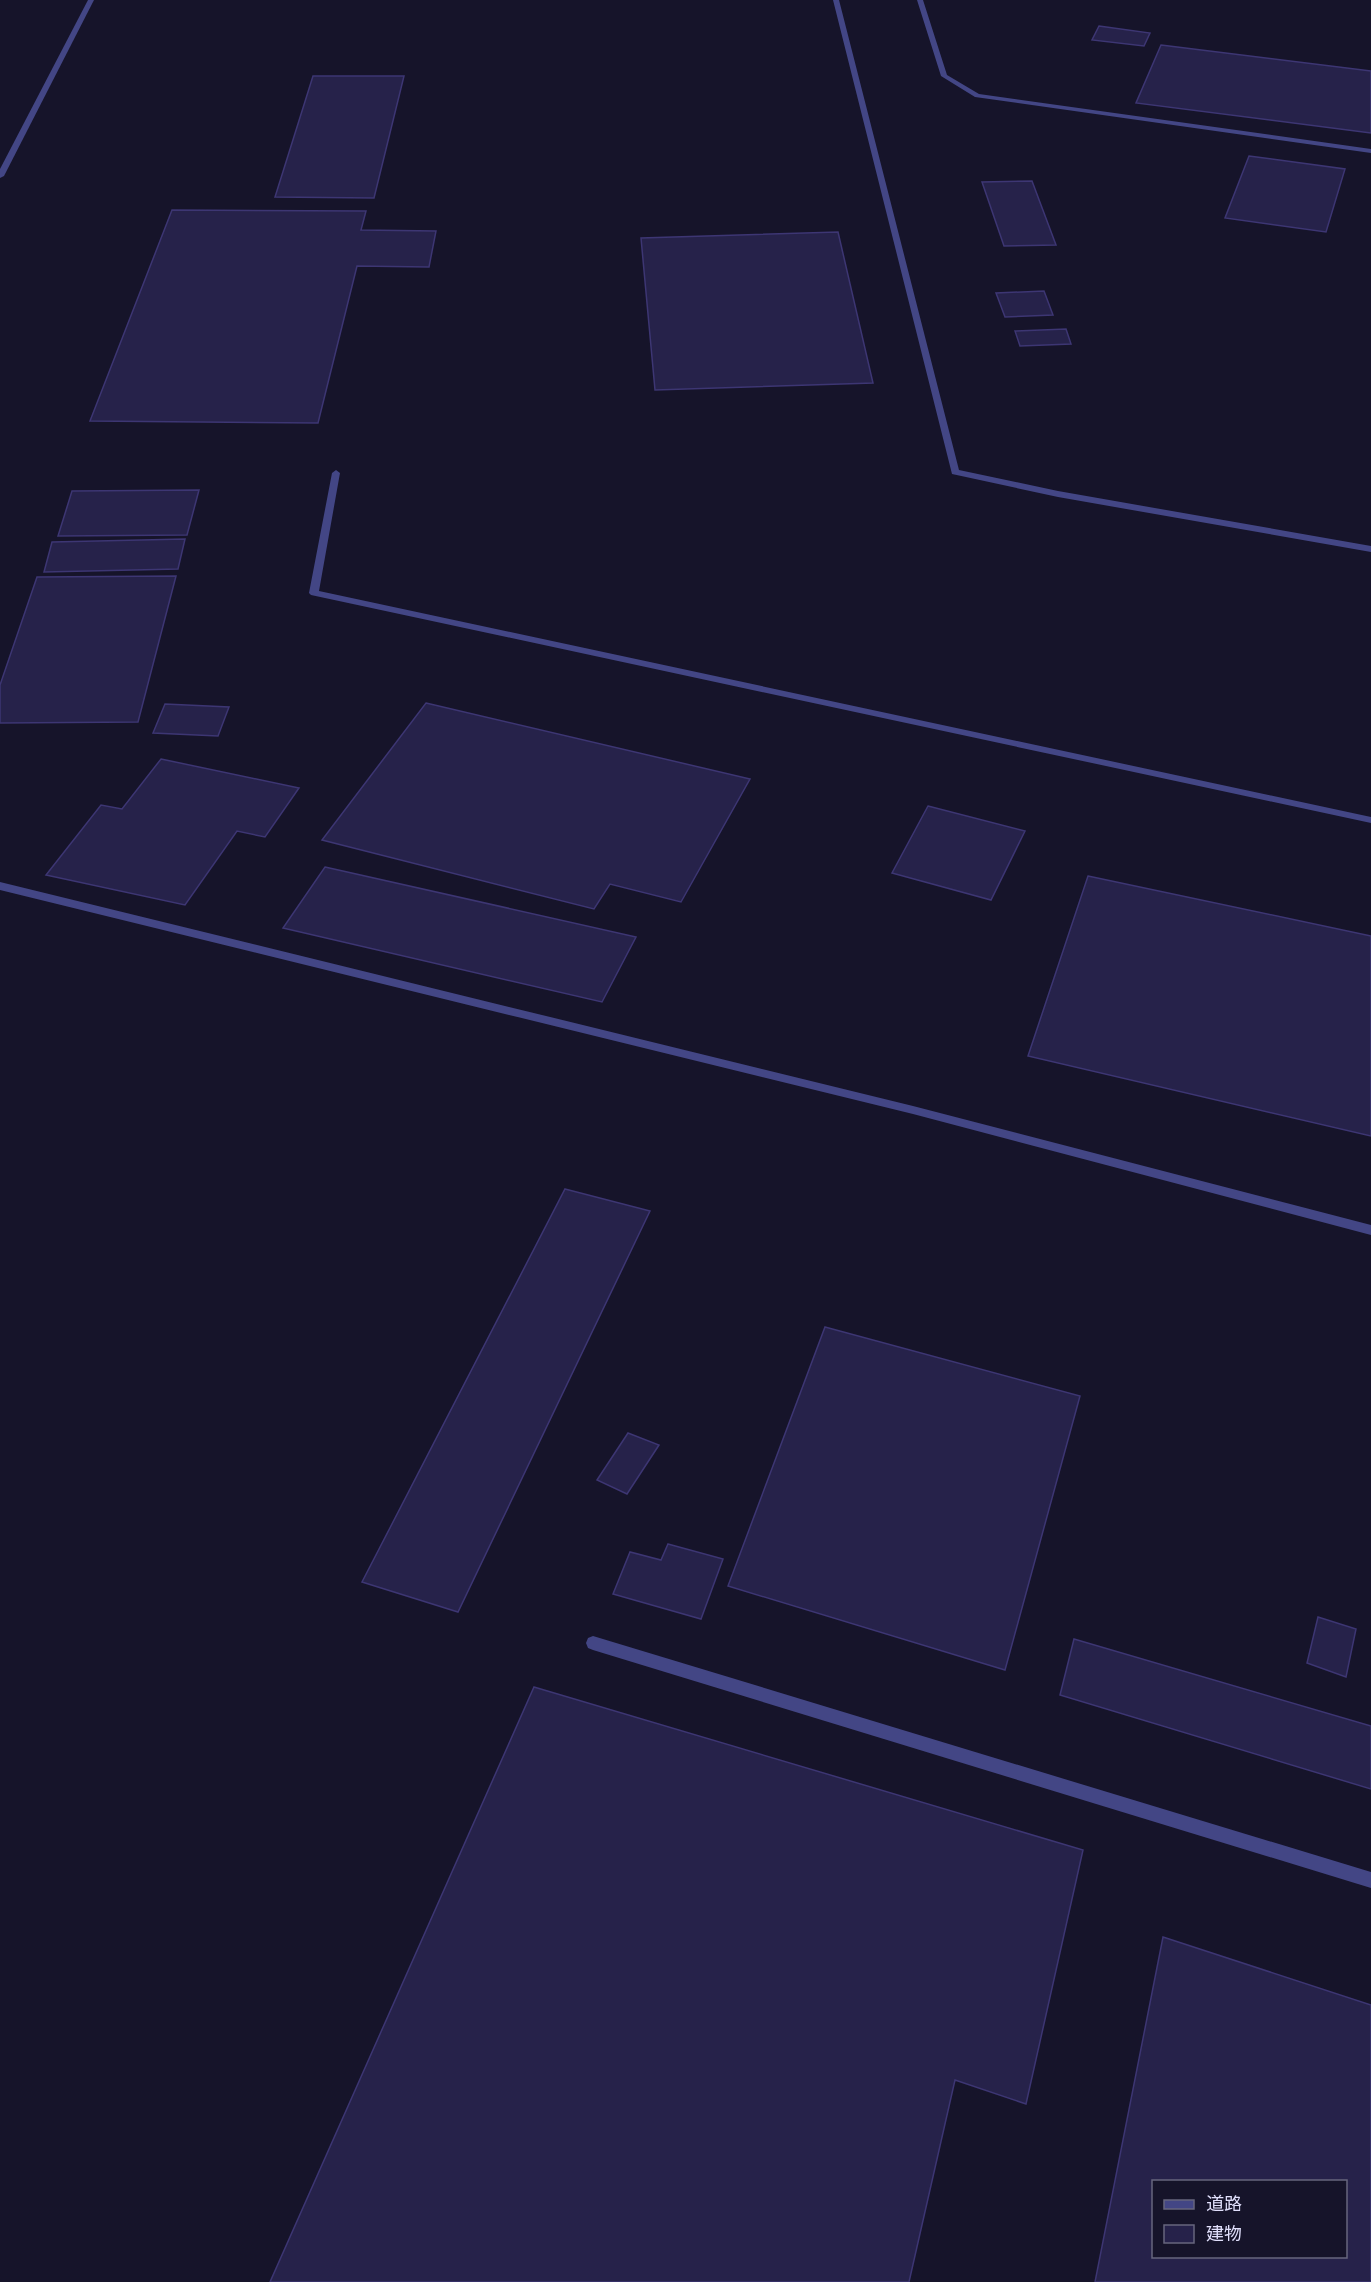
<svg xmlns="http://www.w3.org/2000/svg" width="1371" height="2282" font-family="Inter,'Noto Sans JP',sans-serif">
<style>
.building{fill:#26224a;stroke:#3d3673;stroke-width:1.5;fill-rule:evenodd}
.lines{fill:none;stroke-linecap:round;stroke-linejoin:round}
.lane{fill:#434685;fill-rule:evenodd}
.street{fill:#434685;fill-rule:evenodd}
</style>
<rect width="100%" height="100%" fill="#16142a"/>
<g class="building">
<path d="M1099,26L1150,33L1144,46L1092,40Z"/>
<path d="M1161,45L1371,71V133L1136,103Z"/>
<path d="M313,76H404L374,198L275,197Z"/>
<path d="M1249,156L1345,169L1326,232L1225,218Z"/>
<path d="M1032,181L1056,245L1004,246L982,182Z"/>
<path d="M172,210L366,211L361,230L436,231L429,267L357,266L318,423L90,421Z"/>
<path d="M838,232L873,383L655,390L641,238Z"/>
<path d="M1044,291L1053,315L1005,317L996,293Z"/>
<path d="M1066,329L1071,344L1020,346L1015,331Z"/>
<path d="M199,490L187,535L58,536L72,491Z"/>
<path d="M185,539L178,569L44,572L52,542Z"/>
<path d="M176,576L138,722L0,723V685L37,577Z"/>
<path d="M426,703L750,779L681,902L610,884L594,909L322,840Z"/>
<path d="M165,704L229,707L218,736L153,733Z"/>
<path d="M161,759L299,788L265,837L237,831L185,905L46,875L101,805L122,809Z"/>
<path d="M928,806L1025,831L991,900L892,873Z"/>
<path d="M325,867L636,937L602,1002L283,928Z"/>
<path d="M1088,876L1371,936V1136L1028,1056Z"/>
<path d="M565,1189L650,1211L458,1612L362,1582Z"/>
<path d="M825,1327L1080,1396L1005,1670L728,1586Z"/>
<path d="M628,1433L659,1445L627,1494L597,1480Z"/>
<path d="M668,1544L723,1559L701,1619L613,1594L630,1552L661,1560Z"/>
<path d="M1318,1617L1356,1629L1346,1677L1307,1663Z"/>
<path d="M1074,1639L1371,1726V1789L1060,1695Z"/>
<path d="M534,1687L1083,1850L1026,2104L955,2080L909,2282H270Z"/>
<path d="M1163,1937L1371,2005V2282H1095ZM1154,2182H1346V2256H1154Z"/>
</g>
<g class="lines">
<g class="lane">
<path d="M336,470L340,473L319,591L1371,817V823L311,595L309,593L332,473Z"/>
<path d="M593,1636L1371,1872V1888L593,1650L588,1648L586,1643L588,1638Z"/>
</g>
<g class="street">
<path d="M88,0H94L4,176L0,178V169Z"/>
<path d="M833,0H839L959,470L1058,491L1371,546V552L1058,497L952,474Z"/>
<path d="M917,0H923L947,75L979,94L1371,149V153L975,97L941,76Z"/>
<path d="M0,882L913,1106L1371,1225V1235L913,1114L0,890Z"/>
</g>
</g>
<rect x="1152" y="2180" width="195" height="78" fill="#16142a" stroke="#67667e" stroke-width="1.5"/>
<rect x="1164" y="2200" width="30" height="9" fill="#434685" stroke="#67667e" stroke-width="1.5"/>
<text x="1206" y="2210" font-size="18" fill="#e1e0fc">道路</text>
<rect x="1164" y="2225" width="30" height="18" fill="#26224a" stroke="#67667e" stroke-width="1.5"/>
<text x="1206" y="2240" font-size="18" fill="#e1e0fc">建物</text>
</svg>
